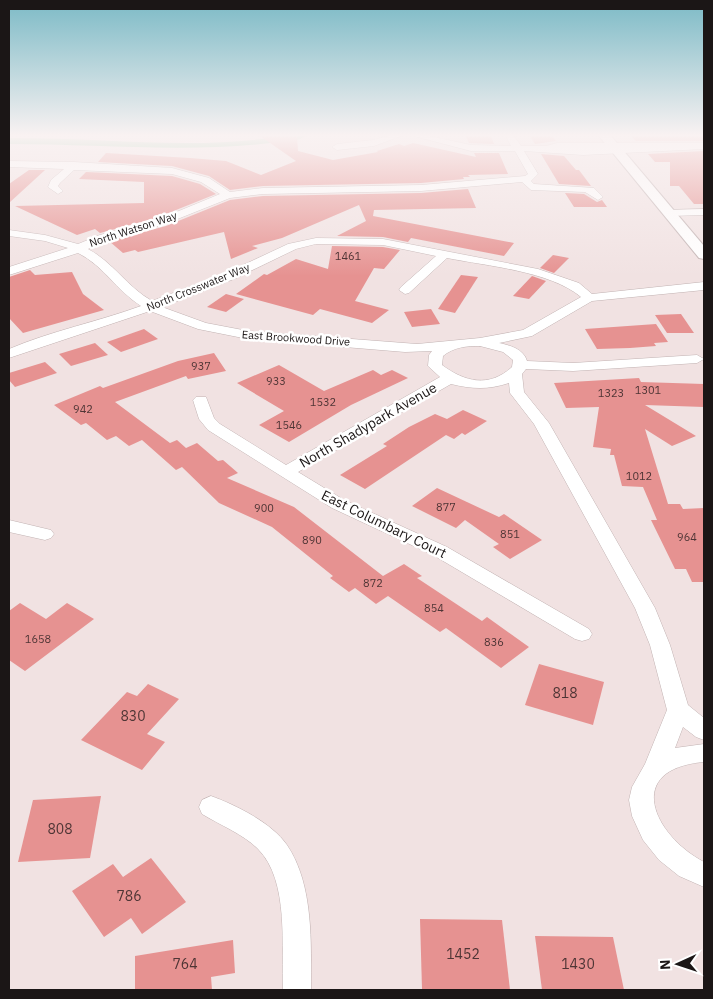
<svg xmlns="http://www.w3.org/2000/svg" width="713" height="999" font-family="'IBM Plex Sans',sans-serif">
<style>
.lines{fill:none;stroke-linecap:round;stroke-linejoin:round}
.canal{fill:#7bc493;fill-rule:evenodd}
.building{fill:#e69291}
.minor-casing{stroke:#c2b3b3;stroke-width:1}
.major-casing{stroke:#c2b3b3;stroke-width:2}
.minor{fill:#fff;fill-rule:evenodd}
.major{fill:#fff;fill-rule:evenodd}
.labels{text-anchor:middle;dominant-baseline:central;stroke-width:5;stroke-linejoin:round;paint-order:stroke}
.far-street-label{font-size:11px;fill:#1b1616;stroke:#fff}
.number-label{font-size:11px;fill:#4e3535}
.street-label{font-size:14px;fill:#1b1616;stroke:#fff}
.near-number-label{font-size:14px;fill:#4e3535}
</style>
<rect width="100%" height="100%" fill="#f1e2e2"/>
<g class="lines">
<path class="canal" d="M283,136H305L300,139C203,155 106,144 9,144V138C100,137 193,151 283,136Z"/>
</g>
<g class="building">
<path d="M260,136H297L298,151L333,160L378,152L377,151L399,144L404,146L413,143L476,157L474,153H499L508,174L468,175L470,177H463L464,179L421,183L263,186L230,190L209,176L172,166L98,162L106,153L190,158L226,161L261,175L296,161Z"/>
<path d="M466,136H491L494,144L469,143Z"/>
<path d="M530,136H552L556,141L535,144Z"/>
<path d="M631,136H704V141H636Z"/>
<path d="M704,151V204H694L679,186H670V162H655L648,154Z"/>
<path d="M541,154L564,156L576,170H579L591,186L559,184Z"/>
<path d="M29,170H45L9,203V184Z"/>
<path d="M86,172L172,176L200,184L216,194L156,218L100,233L95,229L77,235L15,206L144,203V182L79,179Z"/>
<path d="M468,189L476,208L374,210L373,216L514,243L504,256L411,238L408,242L383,237L337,236L366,221L359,205L282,238L252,246L258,248L231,259L224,232L138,252L135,250L123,253L109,241L166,226L230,200L263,196L421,193Z"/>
<path d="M565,193L584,194L597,202L602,200L607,207H574Z"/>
<path d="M332,246L383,247L400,250L384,269L374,268L355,301L389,310L372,323L320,309L313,315L236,294L264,274L267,275L296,259L328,269Z"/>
<path d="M553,255L569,258L554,273L540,268Z"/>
<path d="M30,270L35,275L72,272L83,294L104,310L23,333L9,318V277Z"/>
<path d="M461,275L478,277L455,313L438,309Z"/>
<path d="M532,276L546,281L529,299L513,296Z"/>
<path d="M226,294L244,299L226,312L207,307Z"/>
<path d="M431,309L440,324L412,327L404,312Z"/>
<path d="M681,314L694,333H667L655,315Z"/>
<path d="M656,324L668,342L654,343L656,346L630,348L597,349L585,329Z"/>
<path d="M144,329L158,339L121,352L107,342Z"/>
<path d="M95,343L108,355L71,366L59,354Z"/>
<path d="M214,353L226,371L188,379L186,376L115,402L170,443L177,440L186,448L197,443L218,461L223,460L238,473L227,478L294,507L383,576L404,564L422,576L417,578L482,621L487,617L529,647L501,668L446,628L440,632L388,596L376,604L355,588L349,592L330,578L333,576L272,527L219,503L182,467L176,470L142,440L129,446L116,436L107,440L86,423L81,425L54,405L100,386L103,388L178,361Z"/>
<path d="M45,362L57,373L15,387L9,380V373Z"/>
<path d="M279,365L324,391L373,370L381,375L392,370L408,378L351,405L289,442L259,425L284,411L237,383Z"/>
<path d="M639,378L641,382L704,384V407L645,405L696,436L672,446L645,429L668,504H680L683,509L704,508V582H692L686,569H675L651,520H657L643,487L622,486L614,455H610L611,449L593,447L599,407L566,408L554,383Z"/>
<path d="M463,410L487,421L465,435L462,433L454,439L446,435L365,489L340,475L387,446L383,444L409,427L435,414L447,419Z"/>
<path d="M437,488L499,517L504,514L542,540L510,559L493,547L499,544L465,520L456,528L412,506Z"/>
<path d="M20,603L46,619L67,603L94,619L25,671L9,660V611Z"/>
<path d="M539,664L604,682L593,725L525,705Z"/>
<path d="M148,684L179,699L147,734L165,742L142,770L81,740L127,692L137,696Z"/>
<path d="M101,796L90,858L18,862L33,800Z"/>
<path d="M151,858L186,902L142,934L131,918L104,937L72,891L113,864L123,877Z"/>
<path d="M420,919L502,920L510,990L422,989Z"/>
<path d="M535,936L613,937L624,990H542Z"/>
<path d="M233,940L235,973L211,977L212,990H135V956Z"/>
</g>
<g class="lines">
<defs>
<g id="minor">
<path d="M388,136H401L374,146L337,150L332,147L337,144L373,140Z"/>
<path d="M414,136H429L471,145L511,146L506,136H514L521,146H546L557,143H704V149L583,155L524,151L538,174L531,181L534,184L594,188L603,197L598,200L585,192L531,190L522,182L421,191L263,194L230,198L165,224L108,239L88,249C113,262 127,287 152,301L226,273L288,244L316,238L383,239L538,269L579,283L592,294L704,282V290L592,301L532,336L499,343C509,345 524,349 527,361L573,363L697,355L704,359L697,363L573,371L526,369L522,374L524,392L549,423L655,608L670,645L688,705L704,718V740L696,737L683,727L675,748L704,744V762C623,769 653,835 704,862V887L679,876L659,860L643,840L632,816L629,800L632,787L645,764L667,710L650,645L635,608L534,424L510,393L509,383C488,390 472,389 451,384L298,472L344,500L447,547L589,629L592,634L589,639L582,641L575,639L433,555L332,508L208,430L199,419L193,400L196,397H206L214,418L220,424L286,465L440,377L428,366L429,355L432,351L405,352L248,339L198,329L150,311L9,358V349C51,331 97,322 141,306C116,290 104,266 78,253L9,275V267L68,248L45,241L9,236V230L45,235L78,244L100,235L157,220L220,194L201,182L172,174L74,170L60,183L58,186L63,191L58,194L48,187L51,180L64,169L9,167V161L74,162L172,168L209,178L230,192L263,188L421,185L525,176L528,174L515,151H471ZM316,244L383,245L436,256L401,287L399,290L405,294L409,293L447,258C487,266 550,271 581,297L523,330L480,338L417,344L248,331L206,323L162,307L234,279L296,249ZM480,346L503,352L513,360L512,367C489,388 465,382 442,365L443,356C454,347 466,346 480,346Z"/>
<path d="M704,209V215L669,216L664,213L669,210Z"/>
<path d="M9,520L51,530L54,534L51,538L45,540L9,532Z"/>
<path d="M211,796C236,805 272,823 287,845C314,885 311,944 311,990H283C281,949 290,881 258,849C243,834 220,825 202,814L199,807L202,800Z"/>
</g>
<path id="major" d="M599,136H611L704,246V259L699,258Z"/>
</defs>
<use href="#minor" class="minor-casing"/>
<use href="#major" class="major-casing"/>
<use href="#minor" class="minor"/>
<use href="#major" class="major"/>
</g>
<linearGradient id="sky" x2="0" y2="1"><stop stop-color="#7cbac6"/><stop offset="0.49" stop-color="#f9f2f2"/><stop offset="1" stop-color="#f9f2f2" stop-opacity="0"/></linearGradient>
<rect width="713" height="276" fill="url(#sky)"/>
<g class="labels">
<g class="far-street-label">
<text transform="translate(133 229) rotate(-18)">North Watson Way</text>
<text transform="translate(198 287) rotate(-22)">North Crosswater Way</text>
<text transform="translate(296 338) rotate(4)">East Brookwood Drive</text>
</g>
<g class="number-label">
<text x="348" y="256">1461</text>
<text x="201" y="366">937</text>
<text x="276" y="381">933</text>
<text x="648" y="390">1301</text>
<text x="611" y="393">1323</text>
<text x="323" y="402">1532</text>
<text x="83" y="409">942</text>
<text x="289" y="425">1546</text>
<text x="639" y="476">1012</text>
<text x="446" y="507">877</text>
<text x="264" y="508">900</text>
<text x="510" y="534">851</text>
<text x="687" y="537">964</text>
<text x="312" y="540">890</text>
<text x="373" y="583">872</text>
<text x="434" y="608">854</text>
<text x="38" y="639">1658</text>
<text x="494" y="642">836</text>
</g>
<g class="street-label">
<text transform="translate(368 425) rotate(-30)">North Shadypark Avenue</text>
<text transform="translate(384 524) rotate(26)">East Columbary Court</text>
</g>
<g class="near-number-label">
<text x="565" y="693">818</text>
<text x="133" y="716">830</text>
<text x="60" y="829">808</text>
<text x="129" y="896">786</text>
<text x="463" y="954">1452</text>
<text x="185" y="964">764</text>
<text x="578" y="964">1430</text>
</g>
</g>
<rect width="713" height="999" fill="none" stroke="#1b1616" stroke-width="20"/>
<g transform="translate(678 964) rotate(267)" stroke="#ffffff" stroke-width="4" paint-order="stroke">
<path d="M0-4L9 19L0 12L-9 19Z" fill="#1b1616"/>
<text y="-8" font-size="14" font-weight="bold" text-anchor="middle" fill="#1b1616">N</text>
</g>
</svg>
